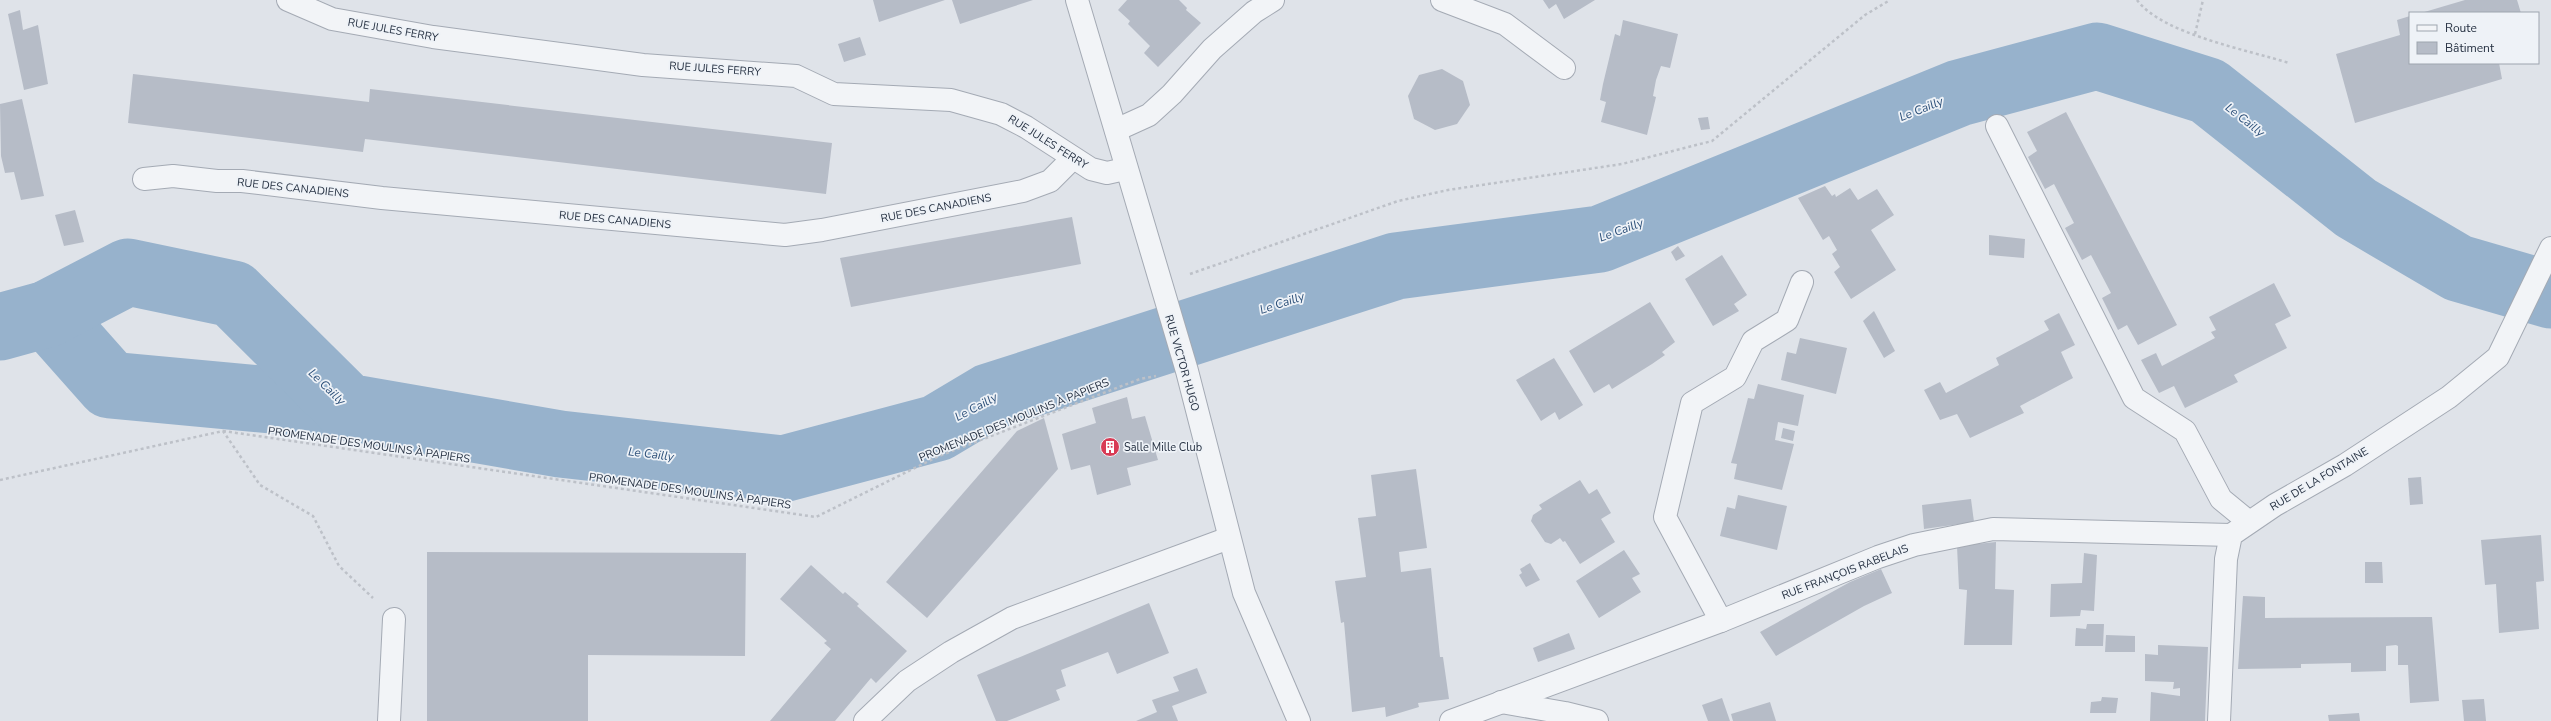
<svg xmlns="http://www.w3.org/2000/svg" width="2551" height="721" font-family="'Nunito Sans',sans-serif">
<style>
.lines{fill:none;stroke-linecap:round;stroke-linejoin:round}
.river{stroke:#97b2cc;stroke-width:67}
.building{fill:#b6bcc7}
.lane-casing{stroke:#a4aab4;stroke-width:24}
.street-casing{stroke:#a4aab4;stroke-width:24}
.path{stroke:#bdc1c8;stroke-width:2.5;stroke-dasharray:3 3;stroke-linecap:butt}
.lane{stroke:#f2f4f7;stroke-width:22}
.street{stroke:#f2f4f7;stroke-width:22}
.labels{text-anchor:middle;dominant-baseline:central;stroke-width:3.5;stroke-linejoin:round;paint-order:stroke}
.street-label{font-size:11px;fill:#263142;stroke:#eef2f7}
.poi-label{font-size:11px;fill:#263142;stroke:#eef2f7;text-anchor:start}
.water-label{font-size:12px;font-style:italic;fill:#2d5079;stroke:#eef2f7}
</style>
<rect width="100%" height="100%" fill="#dfe3e9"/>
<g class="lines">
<g class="river">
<path d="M47,314L110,385L347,407"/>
<path d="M0,327L47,314L128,272L233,294L347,407L560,444L783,469L937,428L989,397L1396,266L1600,239L1959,93L2097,56L2208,91L2356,208L2458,268L2551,295"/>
</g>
</g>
<g class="building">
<path d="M873,0H945L879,22Z"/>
<path d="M952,0H1033L960,24Z"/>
<path d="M1127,0H1179L1187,8L1186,10L1201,23L1158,67L1144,53L1150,46L1128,24L1130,21L1118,10Z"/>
<path d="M1543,0H1595L1564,19L1556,4L1549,9Z"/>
<path d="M2465,0H2517L2521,13H2421Z"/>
<path d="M20,10L23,30L38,25L48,84L24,90L8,14Z"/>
<path d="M2410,16V63H2499L2502,79L2355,123L2336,54L2400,35L2397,20Z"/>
<path d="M1623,20L1678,34L1670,68L1661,66L1656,80L1653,96L1656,97L1647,135L1601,122L1606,102L1600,100L1603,84L1615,34L1620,36Z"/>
<path d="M860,37L866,55L844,62L838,44Z"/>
<path d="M1442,69L1463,81L1470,105L1457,124L1435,130L1414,119L1408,96L1419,75Z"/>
<path d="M133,74L369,102L370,89L832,143L826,194L365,139L363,152L128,123Z"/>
<path d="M22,99L44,196L21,200L14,172L5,173L1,156L0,104Z"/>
<path d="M2066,112L2177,325L2138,345L2127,325L2118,330L2102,298L2111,293L2091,255L2082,260L2065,228L2074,223L2054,184L2045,189L2028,157L2037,151L2027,132Z"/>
<path d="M1708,117L1710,129L1701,130L1698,118Z"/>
<path d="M1825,186L1832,196L1835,194L1836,197L1850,188L1858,200L1877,189L1894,215L1871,230L1896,270L1851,299L1834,272L1840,267L1832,254L1837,250L1829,236L1823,240L1798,198Z"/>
<path d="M75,210L84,242L64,246L55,215Z"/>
<path d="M1072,217L1081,264L851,307L840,258Z"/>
<path d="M1989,235L2025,239L2024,258L1989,255Z"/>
<path d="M1678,246L1685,256L1676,261L1671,252Z"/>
<path d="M1722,255L1747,295L1734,304L1739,311L1713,326L1685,279Z"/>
<path d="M2274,283L2291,316L2275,324L2287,348L2234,375L2238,382L2185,408L2174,386L2159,393L2141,360L2156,353L2162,366L2215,338L2211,332L2216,330L2209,317Z"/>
<path d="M1650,302L1675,342L1662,352L1665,355L1652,364L1612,389L1609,384L1594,393L1569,351Z"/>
<path d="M1874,311L1895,351L1884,358L1863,321Z"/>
<path d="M2059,313L2075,345L2061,352L2073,378L2020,406L2024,413L1970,438L1957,414L1940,420L1924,390L1940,382L1946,393L1999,365L1996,358L2049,330L2044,321Z"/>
<path d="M1800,338L1847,348L1836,394L1781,380L1787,352L1796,354Z"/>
<path d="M1554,358L1583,405L1559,420L1555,412L1541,421L1516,380Z"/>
<path d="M1758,384L1804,395L1798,426L1778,422L1775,440L1794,444L1782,490L1734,479L1737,464L1731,463L1735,449L1748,398L1754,399Z"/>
<path d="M1127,397L1132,419L1145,416L1158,460L1127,468L1131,485L1097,495L1090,465L1071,470L1062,434L1096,423L1092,408Z"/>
<path d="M1044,418L1058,469L927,618L886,582L1017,431Z"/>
<path d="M1783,428L1795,431L1793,441L1781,438Z"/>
<path d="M1416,469L1427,548L1399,552L1401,572L1431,568L1440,657H1443L1449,699L1418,703L1419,707L1386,717L1385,707L1352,712L1344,622L1341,623L1335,581L1366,577L1358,518L1376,516L1371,475Z"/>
<path d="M2421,477L2423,504L2410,505L2408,478Z"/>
<path d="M1580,480L1589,494L1597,489L1611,513L1601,519L1615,542L1580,564L1565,541L1563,542L1560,538L1551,544L1545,542L1531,521L1533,515L1542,509L1539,505Z"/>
<path d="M1738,495L1787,506L1777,550L1720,536L1727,507L1735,509Z"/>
<path d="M1971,499L1974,522L1924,529L1922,505Z"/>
<path d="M2541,535L2544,581L2536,582L2539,629L2499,633L2496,584L2485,585L2481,540Z"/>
<path d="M1996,542L1995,589L2014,590L2012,645H1964L1967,590L1959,589L1957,546Z"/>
<path d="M1624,550L1640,574L1632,578L1641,592L1599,618L1576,581Z"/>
<path d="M427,552L746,553L745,656L588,655V721H427Z"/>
<path d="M2084,553L2097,555L2094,611L2081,610L2080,616L2050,617L2051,584L2082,583Z"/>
<path d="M2365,562H2382L2383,583H2365Z"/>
<path d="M1530,563L1540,580L1526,587L1519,575L1522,573L1520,569Z"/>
<path d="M811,565L843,594L845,592L859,604L857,606L907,651L876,683L871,678L835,721H770L831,649L824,643L827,641L780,599Z"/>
<path d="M1881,569L1892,593L1864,606L1776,656L1760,632L1850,582Z"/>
<path d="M2243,596L2265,597V618L2432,617L2439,701L2410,703L2408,665H2398V646L2396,645L2386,646V671L2351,672V663L2301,664V668L2238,669Z"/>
<path d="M1149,603L1169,653L1117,674L1108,652L1061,670L1066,686L1056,690L1060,700L1007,721H996L977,675Z"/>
<path d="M2087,624H2104L2103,646H2075L2076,628L2086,629Z"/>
<path d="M1569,633L1575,649L1538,662L1533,648Z"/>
<path d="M2106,635L2135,636V652H2105Z"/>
<path d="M2158,645L2208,647L2205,721H2150L2151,692L2180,696V688L2173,689L2174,682L2145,681V654L2158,655Z"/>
<path d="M1197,668L1207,693L1172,706L1178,721H1136L1157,712L1152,700L1179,691L1173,677Z"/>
<path d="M2102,697L2118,698L2116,713H2090L2091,702L2101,701Z"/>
<path d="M1722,698L1730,721H1708L1702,705Z"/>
<path d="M2484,699L2486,721H2464L2462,700Z"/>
<path d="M1770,702L1776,721H1733L1731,714Z"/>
<path d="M2359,713L2360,721H2329L2328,715Z"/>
</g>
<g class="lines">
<defs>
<g id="lane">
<path d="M1997,126L2134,398L2185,431L2221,499L2249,522"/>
<path d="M389,721L394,619"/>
<path d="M865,721L907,681L951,652L1012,618L1229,538"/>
</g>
<g id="street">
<path d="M288,0L332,19L433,37L643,65L796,76L834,94L951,100L1001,114L1026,127L1091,169L1107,173L1125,169"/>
<path d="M1077,0L1187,371L1244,593L1299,721"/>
<path d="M1442,0L1505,24L1564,68"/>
<path d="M1116,130L1149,115L1172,94L1212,49L1254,12L1273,0"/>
<path d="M144,179L173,176L217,181H242L382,198L785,235L822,230L1023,191L1050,181L1072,159"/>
<path d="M1721,621L1665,517L1692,403L1735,377L1753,341L1787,320L1802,282"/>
<path d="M1501,702L1565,713L1597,721"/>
<path d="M1451,721L1721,621L1878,557L1914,545L1993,529L2231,535"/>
<path d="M2219,721L2226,559L2231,535L2275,505L2345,465L2449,397L2498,357L2551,248"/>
</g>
</defs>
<use href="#lane" class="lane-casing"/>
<use href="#street" class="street-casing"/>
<g class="path">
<path d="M2137,0C2162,34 2248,50 2289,63"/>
<path d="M2195,34L2203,0"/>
<path d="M1190,274L1398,201L1448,190L1622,164L1712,141L1865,15L1890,0"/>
<path d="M223,431L816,517L939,456L1140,379L1156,376"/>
<path d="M0,480L223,431L260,485L313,516L339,566L373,598"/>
</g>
<use href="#lane" class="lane"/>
<use href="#street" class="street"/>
</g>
<defs>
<symbol id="building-disc" viewBox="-11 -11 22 22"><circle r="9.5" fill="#d83a54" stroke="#eef2f7"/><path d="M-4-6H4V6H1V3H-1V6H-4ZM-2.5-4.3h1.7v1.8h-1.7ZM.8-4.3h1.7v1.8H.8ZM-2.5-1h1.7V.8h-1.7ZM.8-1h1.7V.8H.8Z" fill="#fff"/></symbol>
</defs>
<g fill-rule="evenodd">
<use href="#building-disc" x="1099" y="436" width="22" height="22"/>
</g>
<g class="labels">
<g class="street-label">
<text transform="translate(393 30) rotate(10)">RUE JULES FERRY</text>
<text transform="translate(715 69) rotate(4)">RUE JULES FERRY</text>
<text transform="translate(1048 142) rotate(32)">RUE JULES FERRY</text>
<text transform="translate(293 188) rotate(6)">RUE DES CANADIENS</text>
<text transform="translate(936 208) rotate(-11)">RUE DES CANADIENS</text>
<text transform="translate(615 220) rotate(5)">RUE DES CANADIENS</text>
<text transform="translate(1182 363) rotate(74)">RUE VICTOR HUGO</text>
<text transform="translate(1014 420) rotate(-22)">PROMENADE DES MOULINS À PAPIERS</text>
<text transform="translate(369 445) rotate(8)">PROMENADE DES MOULINS À PAPIERS</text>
<text transform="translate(2319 479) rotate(-31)">RUE DE LA FONTAINE</text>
<text transform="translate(690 491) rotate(8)">PROMENADE DES MOULINS À PAPIERS</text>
<text transform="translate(1845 572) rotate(-21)">RUE FRANÇOIS RABELAIS</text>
</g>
<g class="poi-label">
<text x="1124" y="447">Salle Mille Club</text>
</g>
<g class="water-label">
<text transform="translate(1921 109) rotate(-22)">Le Cailly</text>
<text transform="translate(2245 120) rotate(38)">Le Cailly</text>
<text transform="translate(1621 230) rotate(-20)">Le Cailly</text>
<text transform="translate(1282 303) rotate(-18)">Le Cailly</text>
<text transform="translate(327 387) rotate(44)">Le Cailly</text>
<text transform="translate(976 407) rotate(-28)">Le Cailly</text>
<text transform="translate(651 454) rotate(7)">Le Cailly</text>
</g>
</g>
<rect x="2409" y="12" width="130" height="52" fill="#eef2f7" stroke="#9ea5af"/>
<rect x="2417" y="25" width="20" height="6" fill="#f2f4f7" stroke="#9ea5af"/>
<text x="2445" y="32" font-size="12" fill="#263142">Route</text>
<rect x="2417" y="42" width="20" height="12" fill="#b6bcc7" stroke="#9ea5af"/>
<text x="2445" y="52" font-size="12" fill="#263142">Bâtiment</text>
</svg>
